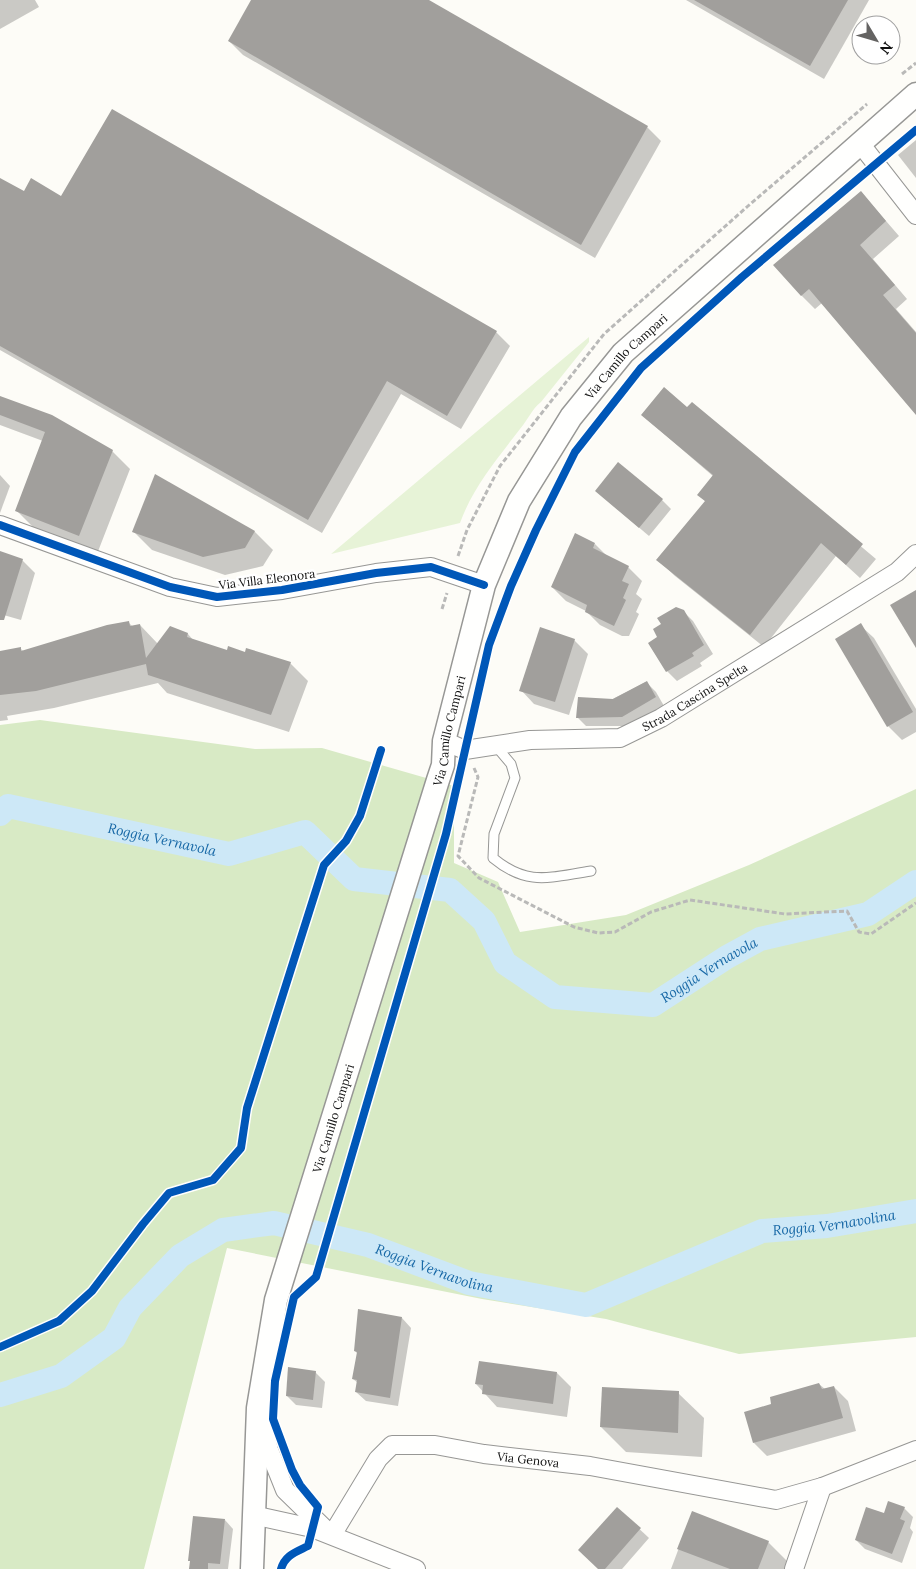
<svg xmlns="http://www.w3.org/2000/svg" width="916" height="1569" font-family="Lora,serif">
<style>
.green{fill:#e7f3d7}
.forest{fill:#d8eac5}
.shadow{fill:#0003}
.lines{fill:none;stroke-linecap:round;stroke-linejoin:round}
.canal{stroke:#cde8f7;stroke-width:24}
.building{fill:#a19f9c}
.service-casing{stroke:#979795;stroke-width:11}
.minor-casing{stroke:#979795;stroke-width:20}
.tertiary-casing{stroke:#979795;stroke-width:25}
.path{stroke:#b9b9b8;stroke-width:3;stroke-dasharray:5 2.5;stroke-linecap:butt}
.service{stroke:#fffffe;stroke-width:9}
.minor{stroke:#fffffe;stroke-width:18}
.tertiary{stroke:#fffffe;stroke-width:22}
.cycleway-casing{stroke:#fff;stroke-width:11}
.cycleway{stroke:#0057b8;stroke-width:8}
.labels{text-anchor:middle;dominant-baseline:central;stroke-width:5;stroke-linejoin:round;paint-order:stroke}
.street-label{font-size:12px;fill:#111;stroke:#fff}
.water-label{font-size:14px;font-style:italic;fill:#1768a6;stroke:#fff}
</style>
<rect width="100%" height="100%" fill="#fdfcf7"/>
<path class="green" d="M589,337V342L541,402C531,410 528,420 520,429C497,459 473,487 460,523L331,554Z"/>
<path class="forest" d="M40,720L255,749L322,748L454,786V863L498,882L520,932L626,915L749,865L916,789V1337L739,1354L606,1319L482,1299L227,1248L144,1569H0V725Z"/>
<g class="shadow">
<path d="M0,0H35L39,7L0,29Z"/>
<path d="M253,0H427L647,127L661,141L595,258L243,55L229,41Z"/>
<path d="M686,0H869L824,79Z"/>
<path d="M916,140V178L898,155Z"/>
<path d="M0,179L25,193L61,197L496,332L510,346L461,429L401,394L322,533L0,350Z"/>
<path d="M861,192L899,236L873,259L907,299L896,309L916,332V413L822,303L815,309L801,295Z"/>
<path d="M0,397L112,451L130,469L97,554L35,529L17,511L43,441L0,425Z"/>
<path d="M692,404L876,559L860,578L836,556L764,647L675,576L661,563L706,502L699,495L714,477L642,415L687,409Z"/>
<path d="M0,475L10,486L0,513Z"/>
<path d="M156,476L255,532L273,550L263,566L225,575L152,550L134,532Z"/>
<path d="M596,491L662,500L671,509L649,536Z"/>
<path d="M595,544L608,557L628,567L642,581L636,594L642,599L636,612L639,614L629,636H622L600,625L586,611L566,601L552,587Z"/>
<path d="M0,556L22,560L35,573L21,620L0,614Z"/>
<path d="M683,611L693,621L713,654L700,663L702,666L677,681L667,671L649,644L659,638Z"/>
<path d="M129,623L133,627L140,625L158,644L188,634L194,641L228,652L246,653L290,663L308,681L289,732L167,693L158,683L54,708L7,716L8,720L0,721V652L20,648L24,652Z"/>
<path d="M860,625L874,638L916,709V732L902,740L888,726Z"/>
<path d="M574,640L588,654L569,715L534,704L521,690Z"/>
<path d="M646,682L656,692L664,706L631,726H586L577,717Z"/>
<path d="M402,1318L411,1328L398,1406L366,1401L356,1392L358,1383L353,1379L358,1354L355,1351Z"/>
<path d="M315,1372L325,1382L322,1408L296,1405L287,1396Z"/>
<path d="M557,1373L571,1387L567,1417L497,1407L476,1384Z"/>
<path d="M819,1384L825,1389L834,1387L848,1401L856,1431L767,1456L754,1443L773,1405Z"/>
<path d="M678,1393L704,1418L702,1457L626,1452L601,1427Z"/>
<path d="M617,1508L649,1538L622,1569H599Z"/>
<path d="M904,1508L913,1517L910,1528L913,1532L902,1563L865,1549L856,1540L885,1515Z"/>
<path d="M692,1513L768,1542L793,1567V1569H671Z"/>
<path d="M225,1520L233,1529L228,1569H189Z"/>
</g>
<g class="lines">
<g class="canal">
<path id="s1" d="M0,814L8,806L229,854L305,832L354,879L450,890L484,921L505,963L555,997L653,1005L727,957L760,939L868,914L916,882"/>
<path id="s2" d="M0,1395L61,1376L114,1338L130,1308L180,1256L223,1230L274,1223L368,1245L469,1283L586,1305L762,1231L827,1226L916,1211"/>
</g>
</g>
<g class="building">
<path d="M251,0H429L648,126L581,245L228,41Z"/>
<path d="M694,0H848L810,66Z"/>
<path d="M112,109L497,331L447,416L387,381L308,520L0,346V178L24,191L31,178L61,196Z"/>
<path d="M861,191L886,221L860,245L895,285L883,295L916,333V415L809,289L801,296L773,265Z"/>
<path d="M664,387L687,407L692,402L863,544L846,565L821,543L750,635L656,560L705,501L697,495L713,475L641,415Z"/>
<path d="M0,396L52,415L113,450L79,536L15,511L45,432L0,415Z"/>
<path d="M618,462L663,499L639,528L595,491Z"/>
<path d="M155,474L255,531L245,548L203,557L132,532Z"/>
<path d="M575,533L595,543L593,548L629,566L622,581L629,584L623,598L626,600L614,626L585,612L587,605L551,587Z"/>
<path d="M0,551L23,559L4,620H0Z"/>
<path d="M916,590V648L890,605Z"/>
<path d="M676,607L684,610L704,645L692,653L694,656L666,672L648,643L657,637L653,629L661,624L657,618Z"/>
<path d="M129,621L130,626L140,624L146,658L170,626L188,633L187,637L227,650L228,646L245,652L246,648L291,662L271,715L148,675L146,664L36,691L0,695V651L21,647V651L107,625Z"/>
<path d="M861,623L913,712L887,727L835,639Z"/>
<path d="M540,627L575,639L555,702L519,691Z"/>
<path d="M647,681L656,697L622,717L576,718L578,697L613,699Z"/>
<path d="M358,1309L402,1317L390,1398L355,1392L357,1380L352,1379L357,1352L354,1351Z"/>
<path d="M479,1361L557,1372L553,1404L482,1394L483,1385L475,1384Z"/>
<path d="M288,1367L316,1371L313,1400L286,1396Z"/>
<path d="M819,1383L822,1389L834,1386L843,1418L753,1443L744,1412L771,1404L770,1397Z"/>
<path d="M602,1387L679,1391L678,1433L600,1427Z"/>
<path d="M888,1501L905,1507L900,1519L905,1521L892,1554L855,1540L866,1507L884,1513Z"/>
<path d="M617,1507L641,1528L605,1569H598L578,1550Z"/>
<path d="M692,1511L769,1541L758,1569H730L677,1549Z"/>
<path d="M193,1516L225,1519L220,1564L208,1563V1569H189L190,1561H188Z"/>
</g>
<g class="lines">
<defs>
<path id="service" d="M495,745L511,764L515,778L494,834L493,858C528,887 550,877 591,871"/>
<g id="minor">
<path d="M859,142L916,215"/>
<path d="M0,525L170,587L217,597L282,590L376,573L431,567L484,585"/>
<path id="s3" d="M444,741L465,750L530,740L620,738L661,718L897,572L916,554"/>
<path d="M262,1425L269,1450L285,1490L328,1532"/>
<path d="M253,1515L312,1528L416,1569"/>
<path id="s4" d="M332,1535L378,1459L392,1445H435L484,1454L590,1466L776,1500L822,1487L916,1450"/>
<path d="M794,1569L822,1487"/>
</g>
<g id="tertiary">
<path id="s5" d="M252,1569L258,1408L276,1300L438,780L443,765L444,741L484,585L519,501L571,417L623,353L916,94"/>
</g>
</defs>
<use href="#service" class="service-casing"/>
<use href="#minor" class="minor-casing"/>
<use href="#tertiary" class="tertiary-casing"/>
<g class="path">
<path d="M902,74L916,63"/>
<path d="M458,556L467,530L500,466L604,334L748,206L867,104"/>
<path d="M442,609L447,593"/>
<path d="M474,768L478,777L458,856L479,878L574,927L598,933L615,932L651,912L690,900L785,914L847,911L859,932L871,934L916,903"/>
</g>
<use href="#service" class="service"/>
<use href="#minor" class="minor"/>
<use href="#tertiary" class="tertiary"/>
<defs>
<g id="cycleway">
<path d="M0,525L170,587L217,597L282,590L376,573L431,567L484,585"/>
<path d="M0,1347L59,1321L92,1291L143,1224L169,1193L213,1180L241,1148L247,1108L324,865L346,841L360,816L381,750"/>
<path d="M281,1569C285,1555 296,1552 308,1546L318,1507L300,1485L292,1470L273,1419L275,1381L294,1297L316,1277L446,834L489,645L511,586L536,530L575,452L641,368L742,277L916,130"/>
</g>
</defs>
<use href="#cycleway" class="cycleway-casing"/>
<use href="#cycleway" class="cycleway"/>
</g>
<g class="labels">
<g class="street-label">
<text stroke="none"><textPath href="#s5" startOffset="1288">Via Camillo Campari</textPath></text>
<text transform="translate(267 579) rotate(-7)">Via Villa Eleonora</text>
<text stroke="none"><textPath href="#s3" startOffset="264">Strada Cascina Spelta</textPath></text>
<text stroke="none"><textPath href="#s5" startOffset="866">Via Camillo Campari</textPath></text>
<text stroke="none"><textPath href="#s5" startOffset="461">Via Camillo Campari</textPath></text>
<text stroke="none"><textPath href="#s4" startOffset="246">Via Genova</textPath></text>
</g>
<g class="water-label">
<text stroke="none"><textPath href="#s1" startOffset="169">Roggia Vernavola</textPath></text>
<text stroke="none"><textPath href="#s1" startOffset="799">Roggia Vernavola</textPath></text>
<text stroke="none"><textPath href="#s2" startOffset="924">Roggia Vernavolina</textPath></text>
<text stroke="none"><textPath href="#s2" startOffset="504">Roggia Vernavolina</textPath></text>
</g>
</g>
<g transform="translate(876 40) rotate(128)"><circle r="24" fill="#ffffff" stroke="#a0a0a0"/>
<path d="M0-4L9 19L0 12L-9 19Z" fill="#646362"/>
<text y="-8" font-size="14" font-weight="bold" text-anchor="middle" fill="#111111">N</text>
</g>
</svg>
